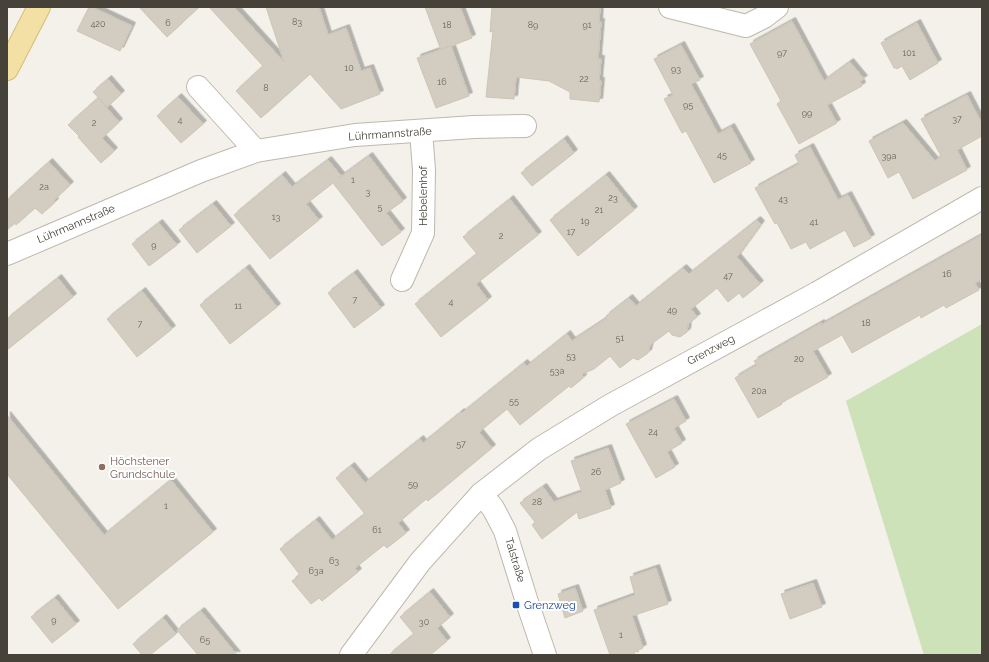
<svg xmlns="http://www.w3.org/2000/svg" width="989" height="662" font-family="Raleway,sans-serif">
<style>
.green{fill:#cde2b8}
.building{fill:#d3cdc1;stroke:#cdc5b5;filter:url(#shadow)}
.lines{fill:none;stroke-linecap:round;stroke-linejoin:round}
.minor-casing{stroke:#beb9ae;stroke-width:24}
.major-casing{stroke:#d6bd75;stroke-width:24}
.minor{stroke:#fff;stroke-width:22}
.major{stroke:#f3e0a4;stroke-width:22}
.education-dot{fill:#8d6e63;stroke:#fff;stroke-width:1.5}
.transit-dot{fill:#1a4fb4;stroke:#fff;stroke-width:1.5}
.labels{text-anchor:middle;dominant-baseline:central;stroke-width:4;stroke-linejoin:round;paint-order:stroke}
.number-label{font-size:9px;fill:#69655b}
.street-label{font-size:11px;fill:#464239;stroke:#fff}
.education-label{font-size:11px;fill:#785e54;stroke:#fff;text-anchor:start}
.transit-label{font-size:11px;fill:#164399;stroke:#fff;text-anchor:start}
</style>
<defs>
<filter id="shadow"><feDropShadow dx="3.5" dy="-3.5" stdDeviation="0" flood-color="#0004"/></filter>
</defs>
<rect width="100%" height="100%" fill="#f3f1ea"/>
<path class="green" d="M982,324V655H924L846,401Z"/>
<g class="building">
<path d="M89,7H92L132,26L120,51L77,31Z"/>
<path d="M139,7H199L167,37Z"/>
<path d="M209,7H234L284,62L266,7H319L328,35L346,28L361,71L370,68L380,94L341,109L310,74L261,118L236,91L263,66Z"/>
<path d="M425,7H460L472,38L441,50Z"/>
<path d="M492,7H600L599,22H601L598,59H601L599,81H601L599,102L570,99V92L549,81L516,77L514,99L486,97L493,31L490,32Z"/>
<path d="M792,21L824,81L850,62L864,79L860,81L862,86L827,105L837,123L799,144L777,104L781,101L750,44Z"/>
<path d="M917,23L938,63L910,80L902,66L897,69L896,68H894L881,43Z"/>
<path d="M681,45L700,80L691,84L718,134L731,127L751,163L714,183L686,131L682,133L664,99L673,95L654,59Z"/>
<path d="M451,46L469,96L436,108L417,58Z"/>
<path d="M108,79L121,94L107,107L93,92Z"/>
<path d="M967,95L982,124V136L957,150L967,170L913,199L899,172L888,178L869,141L903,123L935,161L941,156L921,119Z"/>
<path d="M178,97L203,124L181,143L157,116Z"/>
<path d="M98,98L119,122L102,138L114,151L101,163L78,137L79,136L68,125Z"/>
<path d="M564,139L574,153L532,186L521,173Z"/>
<path d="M810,147L838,200L848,195L871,238L854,247L845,230L810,249L806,242L791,249L777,223L775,224L755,188L799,164L795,155Z"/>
<path d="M369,156L403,201L386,213L401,232L382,246L333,183L306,204L319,220L270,259L234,215L282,175L292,187L328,160L342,177L339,178Z"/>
<path d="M49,162L70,185L54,200L55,202L42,214L35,208L16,225L15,223L7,230V200Z"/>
<path d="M606,175L634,210L578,256L550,220Z"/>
<path d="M510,199L538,235L476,284L488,300L441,337L415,304L477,254L463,237Z"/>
<path d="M213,204L231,226L197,253L179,230Z"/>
<path d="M757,220L761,224L737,257L760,284L743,298L739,293L728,302L717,288L691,309L697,317L688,324L687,332L680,337L672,335L669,331L650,345L648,353L638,360L633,358L620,368L610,356L594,369L582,374L583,378L571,388L569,386L520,425L507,409L479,432L492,448L428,501L426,499L398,523L406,533L387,548L384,545L355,568L358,572L322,601L319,598L311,604L292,581L300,575L280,549L316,520L332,540L365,514L336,478L351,466L365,483L420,439L423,443L461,412L462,413L524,363L527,366L567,334L572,341L607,318L606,316L629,298L636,306L683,268L689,274Z"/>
<path d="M159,223L177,245L149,266L132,244Z"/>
<path d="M982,235V279L975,283L979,290L946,308L944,305L921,318L920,315L852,353L842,335L813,351L828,377L781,403L782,404L758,418L735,378L757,365L754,361L821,323V325Z"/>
<path d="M246,268L277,307L230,344L200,305Z"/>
<path d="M354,273L381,308L354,328L328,293Z"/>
<path d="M58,278L73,297L7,350V319Z"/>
<path d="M142,291L172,329L137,357L107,319Z"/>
<path d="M674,399L686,421L674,428L682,443L667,452L675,467L656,478L626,424Z"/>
<path d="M7,415L104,535L171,480L213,532L118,609L7,474Z"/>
<path d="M608,448L621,483L605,490L611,508L579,519L577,512L542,539L532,525L535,522L520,503L543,487L554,502L582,492L571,461Z"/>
<path d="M656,568L668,604L632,616L643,648L634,652L635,655H610L594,610L635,595L630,577Z"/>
<path d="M813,583L822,607L790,619L781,594Z"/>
<path d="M575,588L583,611L565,618L558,594Z"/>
<path d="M430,592L450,617L437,628L447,641L430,655H389L414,634L400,617Z"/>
<path d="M55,598L76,624L52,643L31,617Z"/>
<path d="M201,611L237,655H198L177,630Z"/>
<path d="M163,618L176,634L150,655H142L133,644Z"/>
</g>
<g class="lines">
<defs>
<g id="minor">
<path d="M670,7L746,26L764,17L777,7"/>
<path d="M198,87L256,151"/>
<path d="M7,254L201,171L256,151L355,135L474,127L525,126"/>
<path d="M402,280L423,233L424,170L421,131"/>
<path d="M481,494L493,508L505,531L527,602L545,655"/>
<path d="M351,655L420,562L481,494L539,449L611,405L817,293L982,198"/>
</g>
<path id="major" d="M7,69L39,7"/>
</defs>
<use href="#minor" class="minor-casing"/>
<use href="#major" class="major-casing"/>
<use href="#minor" class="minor"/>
<use href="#major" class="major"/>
</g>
<circle class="education-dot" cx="102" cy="467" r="4"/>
<rect class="transit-dot" x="512" y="601" width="8" height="8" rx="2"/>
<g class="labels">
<g class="number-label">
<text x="297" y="22">83</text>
<text x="168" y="23">6</text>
<text x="98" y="24">420</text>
<text x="447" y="25">18</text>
<text x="533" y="25">89</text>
<text x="587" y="25">91</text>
<text x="782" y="53">97</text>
<text x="909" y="53">101</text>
<text x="349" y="68">10</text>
<text x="676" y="69">93</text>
<text x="584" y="79">22</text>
<text x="442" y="82">16</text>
<text x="266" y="88">8</text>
<text x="688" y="105">95</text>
<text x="807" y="113">99</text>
<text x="957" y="119">37</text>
<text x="180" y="120">4</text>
<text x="94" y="123">2</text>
<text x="722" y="155">45</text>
<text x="889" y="156">39a</text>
<text x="353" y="180">1</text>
<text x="44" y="187">2a</text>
<text x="368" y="192">3</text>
<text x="613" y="198">23</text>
<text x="783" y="199">43</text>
<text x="380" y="207">5</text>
<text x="599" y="210">21</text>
<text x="276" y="217">13</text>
<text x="585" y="221">19</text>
<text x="814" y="222">41</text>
<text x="571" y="232">17</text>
<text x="501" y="236">2</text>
<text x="154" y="245">9</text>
<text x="947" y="274">16</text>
<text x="728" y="276">47</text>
<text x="355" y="300">7</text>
<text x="451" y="302">4</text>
<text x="238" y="306">11</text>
<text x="672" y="310">49</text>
<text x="866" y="323">18</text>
<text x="140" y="324">7</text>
<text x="620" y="338">51</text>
<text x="571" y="356">53</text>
<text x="799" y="359">20</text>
<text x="557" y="371">53a</text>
<text x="759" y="391">20a</text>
<text x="514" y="401">55</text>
<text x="653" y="432">24</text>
<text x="461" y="444">57</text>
<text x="596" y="472">26</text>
<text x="413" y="484">59</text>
<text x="537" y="502">28</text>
<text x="166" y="506">1</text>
<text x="377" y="530">61</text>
<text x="334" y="561">63</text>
<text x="316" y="571">63a</text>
<text x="54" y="620">9</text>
<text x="424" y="622">30</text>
<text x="621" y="635">1</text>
<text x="205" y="640">65</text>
</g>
<g class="street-label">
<text transform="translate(390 134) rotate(-4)">Lührmannstraße</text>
<text transform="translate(423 196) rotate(-90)">Hebelenhof</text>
<text transform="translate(76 224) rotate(-23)">Lührmannstraße</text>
<text transform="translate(711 350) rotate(-28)">Grenzweg</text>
<text transform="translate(515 560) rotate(73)">Talstraße</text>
</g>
<g class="education-label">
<text x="110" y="461">Höchstener<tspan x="110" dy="13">Grundschule</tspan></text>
</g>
<g class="transit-label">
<text x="524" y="605">Grenzweg</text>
</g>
</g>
<rect width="989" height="662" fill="none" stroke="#464239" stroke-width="16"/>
</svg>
